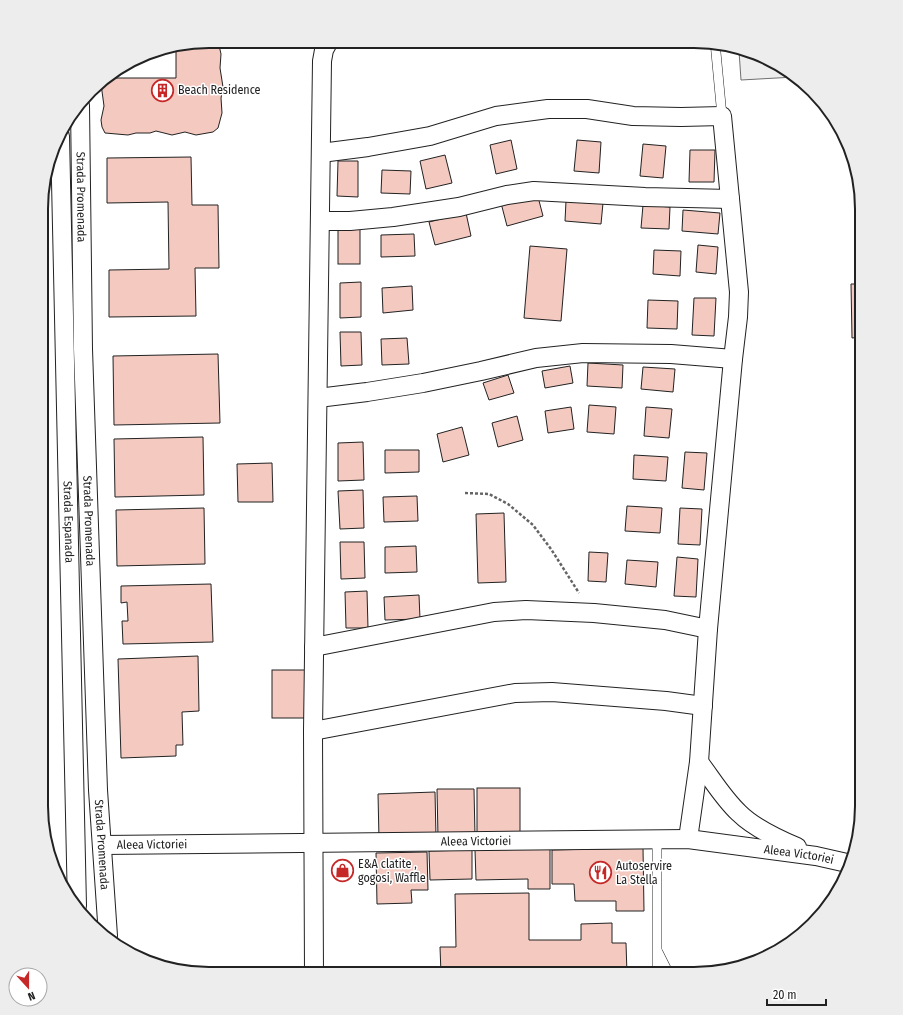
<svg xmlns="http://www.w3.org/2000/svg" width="903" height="1015" font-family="'Fira Sans Condensed',sans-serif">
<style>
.green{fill:#eee;stroke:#6f6f6f}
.building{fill:#f3c9c0;stroke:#222}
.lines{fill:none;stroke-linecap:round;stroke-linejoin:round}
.lane-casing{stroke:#222;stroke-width:10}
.street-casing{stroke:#222;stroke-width:20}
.path{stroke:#646464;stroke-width:2.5;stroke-dasharray:3 2;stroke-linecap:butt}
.lane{stroke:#fff;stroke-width:9}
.street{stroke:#fff;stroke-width:18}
.labels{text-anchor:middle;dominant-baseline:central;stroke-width:3;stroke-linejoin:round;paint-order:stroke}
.poi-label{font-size:12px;fill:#222;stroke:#fff;text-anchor:start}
.street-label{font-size:12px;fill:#222;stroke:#fff}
.rim{fill:none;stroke:#222;stroke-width:2}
</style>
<rect width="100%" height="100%" fill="#fff"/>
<path class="green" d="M739,51L787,69L795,77L741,80Z"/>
<g class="building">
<path d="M209,41H218L221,54L220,68L223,87L221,98L222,113L218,128L213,132L196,135L185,132L172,135L156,131L150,133H136L128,135L105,133L102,127L101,120L104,106L101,84L105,80L109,78H176V50H154Z"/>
<path d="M511,140L517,169L496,174L490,145Z"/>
<path d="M577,140L601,142L599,173L574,171Z"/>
<path d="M643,144L666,146L663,178L640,176Z"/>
<path d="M690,150H715L714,182H689Z"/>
<path d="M445,155L452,183L426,189L420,161Z"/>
<path d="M191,157L192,205H218L219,268H195L196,316L109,317V270L169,269L168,202L107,203V158Z"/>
<path d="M338,161H358V197L337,196Z"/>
<path d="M382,170L411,171L410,194L381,193Z"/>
<path d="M537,193L543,216L507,226L501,203Z"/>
<path d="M566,201L603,203L601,224L565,221Z"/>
<path d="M643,205L670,207L669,229L641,228Z"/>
<path d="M683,210L720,213L718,234L682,231Z"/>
<path d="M466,213L471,236L435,245L429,222Z"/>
<rect x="338" y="229" width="22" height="35"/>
<path d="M414,234L415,256L381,257V235Z"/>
<path d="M698,245L718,247L716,274L696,272Z"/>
<path d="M530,246L567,249L561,321L524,318Z"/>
<path d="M654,250L681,251L680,276L653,274Z"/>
<path d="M361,282V317L340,318V283Z"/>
<path d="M851,284H862V337L852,338Z"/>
<path d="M412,286L413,310L383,313L382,288Z"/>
<path d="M694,298H716L714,336L692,335Z"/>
<path d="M648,300L678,301L677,329L647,328Z"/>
<path d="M340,332H361L362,365L341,366Z"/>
<path d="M407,338L409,364L382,365L381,339Z"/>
<path d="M218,354L220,423L114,425L113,356Z"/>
<path d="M588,363L623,365L622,388L587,386Z"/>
<path d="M570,366L573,383L545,388L542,371Z"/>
<path d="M643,367L675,369L673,392L641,389Z"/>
<path d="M508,375L514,393L489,400L483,383Z"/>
<path d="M589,405L616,407L614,434L587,432Z"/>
<path d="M571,407L574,429L548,433L545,411Z"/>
<path d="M646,407L672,409L669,438L644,436Z"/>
<path d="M517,416L523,440L498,447L492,423Z"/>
<path d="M462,427L469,455L443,462L437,434Z"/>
<path d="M203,437L204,495L115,497L114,439Z"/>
<path d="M363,442L364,480L338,481V443Z"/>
<path d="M385,450H419V472L385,473Z"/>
<path d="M685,452L707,453L704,490L682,488Z"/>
<path d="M634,455L668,457L666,481L633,479Z"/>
<path d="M272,463L273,502H238L237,464Z"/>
<path d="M363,490L364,528L340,529L338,491Z"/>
<path d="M417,496L418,521L384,522L383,497Z"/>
<path d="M627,506L662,508L660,533L625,531Z"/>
<path d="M204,508L205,564L117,566L116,510Z"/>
<path d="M680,508L702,509L700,545L678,544Z"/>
<path d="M504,513L506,582L478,583L476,514Z"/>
<path d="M340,542H364L365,578L341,579Z"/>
<path d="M416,546L417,572L385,573V547Z"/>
<path d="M589,552L608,553L606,582L588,581Z"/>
<path d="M677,557L698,559L696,597L674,596Z"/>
<path d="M627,560L658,562L656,587L625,584Z"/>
<path d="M211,584L213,642L123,644L122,621H128L127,602L121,603V586Z"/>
<path d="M367,591L368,628H346L345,592Z"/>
<path d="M419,595L420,619L385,620L384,597Z"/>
<path d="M198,656L199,711L182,712L183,745H176V756L121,758L118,659Z"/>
<rect x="272" y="670" width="38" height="48"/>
<rect x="477" y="788" width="43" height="47"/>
<path d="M437,789H474L475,836L438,837Z"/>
<path d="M435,792L436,837L379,839L378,794Z"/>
<path d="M643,848L644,911H616V901H575L574,884H552V850Z"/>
<path d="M550,849V889H528V879L476,880L475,850Z"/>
<path d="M472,850V879L430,880L429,851Z"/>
<path d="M427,852L428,890H411L412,903L377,904L376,853Z"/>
<path d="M529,893V940H581V924L612,923V943H626L627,974H441L440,947H456L455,894Z"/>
</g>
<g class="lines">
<defs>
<g id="lane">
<path d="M715,42L722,116"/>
<path d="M658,952L669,974"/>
<path d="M657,974V839"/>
</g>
<g id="street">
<path id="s1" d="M80,105L83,349L98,790L108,936"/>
<path id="s2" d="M60,136L77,906"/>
<path d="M321,153L368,147L430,136L496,116L548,109H587L633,116L681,117L722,116L739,292L738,317L733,359L708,629L699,762L688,839"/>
<path d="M320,221H350L393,217L459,207L507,195L534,191L645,197L730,199"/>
<path d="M318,398L367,392L423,383L481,371L536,358L583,353L671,354L733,359"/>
<path d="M314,647L494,612L526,610L594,613L665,620L708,629"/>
<path d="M313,731L515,693L552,692L666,701L703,706"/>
<path d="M699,762C712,779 723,798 739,813C754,828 778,839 797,847"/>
<path id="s3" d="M102,845L688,839L816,856L847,863"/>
<path d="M314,974L313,731L322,61L324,50L329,41"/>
</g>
</defs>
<use href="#lane" class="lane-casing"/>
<use href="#street" class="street-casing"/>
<path class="path" d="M465,493L489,494L508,504L533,525L551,549L579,593"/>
<use href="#lane" class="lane"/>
<use href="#street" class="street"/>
</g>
<defs>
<symbol id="building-ring" viewBox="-11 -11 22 22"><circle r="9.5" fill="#fff" stroke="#c62828" stroke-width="1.5"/><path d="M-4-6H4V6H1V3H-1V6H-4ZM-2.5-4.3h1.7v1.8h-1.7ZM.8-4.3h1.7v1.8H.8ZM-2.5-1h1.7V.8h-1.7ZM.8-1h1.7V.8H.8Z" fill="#c62828"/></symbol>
<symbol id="shop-ring" viewBox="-11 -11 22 22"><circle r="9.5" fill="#fff" stroke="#c62828" stroke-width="1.5"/><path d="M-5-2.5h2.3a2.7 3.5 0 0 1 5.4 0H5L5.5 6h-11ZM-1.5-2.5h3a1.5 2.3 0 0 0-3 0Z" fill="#c62828"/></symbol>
<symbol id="restaurant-ring" viewBox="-11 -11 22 22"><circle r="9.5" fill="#fff" stroke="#c62828" stroke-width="1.5"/><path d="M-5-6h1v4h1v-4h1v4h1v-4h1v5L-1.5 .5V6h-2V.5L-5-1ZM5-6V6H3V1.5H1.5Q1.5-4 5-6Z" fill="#c62828"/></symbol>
</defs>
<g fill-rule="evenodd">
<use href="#building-ring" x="150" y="78" width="25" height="25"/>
<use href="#shop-ring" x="330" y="858" width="25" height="25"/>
<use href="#restaurant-ring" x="588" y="860" width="25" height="25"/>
</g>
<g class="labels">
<g class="poi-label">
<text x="178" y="90">Beach Residence</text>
<text x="358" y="864">E&amp;A clatite ,<tspan x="358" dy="14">gogosi, Waffle</tspan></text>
<text x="616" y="866">Autoservire<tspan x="616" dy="14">La Stella</tspan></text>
</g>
<g class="street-label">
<text stroke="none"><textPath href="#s1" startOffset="92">Strada Promenada</textPath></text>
<text stroke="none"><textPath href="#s1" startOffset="416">Strada Promenada</textPath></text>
<text stroke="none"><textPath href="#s2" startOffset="386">Strada Espanada</textPath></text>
<text stroke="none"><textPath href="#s3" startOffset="374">Aleea Victoriei</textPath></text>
<text stroke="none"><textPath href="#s1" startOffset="740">Strada Promenada</textPath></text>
<text stroke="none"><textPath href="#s3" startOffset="50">Aleea Victoriei</textPath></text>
<text stroke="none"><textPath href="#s3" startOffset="698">Aleea Victoriei</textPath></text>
</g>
</g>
<path d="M0 0H903V1015H0ZM209 48H694A161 161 0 0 1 855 209V806A161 161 0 0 1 694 967H209A161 161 0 0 1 48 806V209A161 161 0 0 1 209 48Z" fill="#ededed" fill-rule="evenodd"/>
<path class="rim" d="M209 48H694A161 161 0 0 1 855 209V806A161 161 0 0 1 694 967H209A161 161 0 0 1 48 806V209A161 161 0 0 1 209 48Z"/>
<g transform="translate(28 987) rotate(159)"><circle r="19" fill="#ffffff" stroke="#a7a7a7"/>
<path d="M0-3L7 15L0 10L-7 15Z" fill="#c62828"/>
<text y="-6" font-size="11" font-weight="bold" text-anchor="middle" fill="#222222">N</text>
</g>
<path d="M767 999v6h59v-6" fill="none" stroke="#222222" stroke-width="2"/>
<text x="773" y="999" font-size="12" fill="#222222" stroke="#ffffff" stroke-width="3" paint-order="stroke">20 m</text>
</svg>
